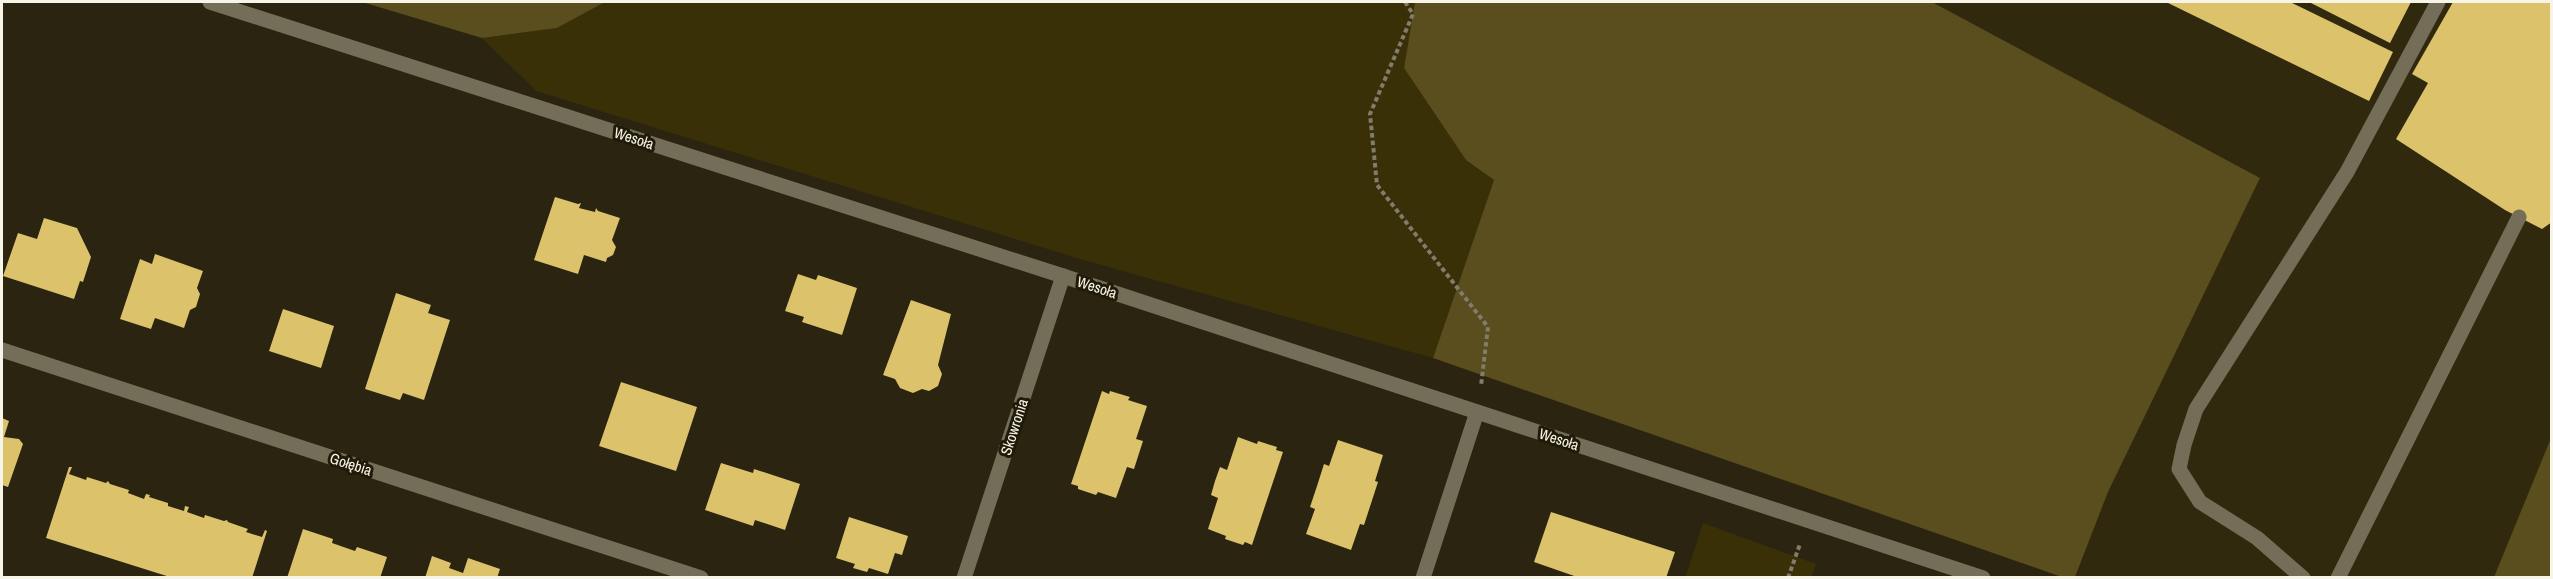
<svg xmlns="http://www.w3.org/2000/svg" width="2553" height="579" font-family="'Archivo Narrow',sans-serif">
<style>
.built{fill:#31290e}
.green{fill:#3a3008}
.forest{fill:#5a4d1e}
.building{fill:#dbc26b}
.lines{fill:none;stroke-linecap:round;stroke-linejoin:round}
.path{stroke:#817c6c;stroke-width:4;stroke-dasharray:4.5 3;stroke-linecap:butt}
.lane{stroke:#746e58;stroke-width:15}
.street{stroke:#746e58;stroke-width:15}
.labels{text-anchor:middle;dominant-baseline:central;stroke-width:6;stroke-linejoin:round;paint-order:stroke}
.street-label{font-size:15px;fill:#f7f4e8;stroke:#201b08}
</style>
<rect width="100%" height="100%" fill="#2a2411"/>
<path class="built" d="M1932,2H2551V438L2494,577H2075L2108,492L2260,178Z"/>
<g class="green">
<path d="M605,2H1415L1404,68L1466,160L1494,180L1433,358L1080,259L536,91L482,38L557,28Z"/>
<path d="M1703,523L1816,564L1811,577L1685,578Z"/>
</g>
<g class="forest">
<path d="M362,2H605L557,28L482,38Z"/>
<path d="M1415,2H1932L2260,178L2108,492L2075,577H2062L1433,358L1494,180L1466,160L1404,68Z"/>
<path d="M2551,438V577H2494Z"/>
</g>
<g class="building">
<path d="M2166,2H2290L2393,52L2369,101Z"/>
<path d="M2309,2H2411L2390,43Z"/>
<path d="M2453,2H2552V222L2542,229L2505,210L2396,139L2428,83L2412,74Z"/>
<path d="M555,197L578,204L581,203L579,208L595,212L596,208L598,211L620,218L612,240L616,247L613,255L607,258L606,262L584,255L578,274L534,260Z"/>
<path d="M44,218L77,228L91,257L83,282L80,281L74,299L3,276L18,233L37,239Z"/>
<path d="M155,254L203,271L197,288L200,294L196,307L190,310L184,328L155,318L151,329L120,319L140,259L152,264Z"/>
<path d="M798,274L816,280L818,275L857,288L842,335L802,322L804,317L785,311Z"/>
<path d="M396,293L431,305L428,313L450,320L424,400L403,393L400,400L365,389Z"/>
<path d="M911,300L951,314L938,365L942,374L938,386L929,391L922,389L913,393L900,388L895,379L883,375Z"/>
<path d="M283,309L334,326L321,368L269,351Z"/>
<path d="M621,382L697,407L676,471L599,446Z"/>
<path d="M1102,391L1109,394L1110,391L1130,397L1128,400L1147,406L1136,439L1143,441L1134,469L1127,467L1116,498L1098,492L1096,495L1078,489V486L1071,484Z"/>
<path d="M2,418L9,421L4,437L19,439L23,444L8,487L2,485Z"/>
<path d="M1238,437L1257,444L1258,441L1277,447L1276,450L1283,452L1252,545L1245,542L1243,545L1225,539L1226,536L1208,529L1218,498L1211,495L1215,481L1220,467L1227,470Z"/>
<path d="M1338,440L1383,455L1375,481L1378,482L1364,525L1360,524L1351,550L1306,534L1315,509L1310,507L1317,486L1324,464L1329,466Z"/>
<path d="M721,463L753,473L754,469L800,484L785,530L755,520L753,526L705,510Z"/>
<path d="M69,467H72L69,474L86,480L87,477L106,483L108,481L110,484L129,490L128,493L144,499L146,494L150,495L149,497L168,503V506L184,511L185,506L189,507L187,512L204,518L205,515L224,521L227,520L228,522L248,529L246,532L262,537L265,530L267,531L252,578H173L46,538Z"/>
<path d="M1551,512L1675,552L1666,578H1580L1534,562Z"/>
<path d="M849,517L908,536L902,555L895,553L888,574L869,568L867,572L853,568L855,564L836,558Z"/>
<path d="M303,529L333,539L332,543L355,551L357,547L387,557L380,578H287Z"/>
<path d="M432,556L451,563L449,568L463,573L468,558L500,569L497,578H425Z"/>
</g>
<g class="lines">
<g class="path">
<path d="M1405,2L1413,14L1370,114L1377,185L1488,327L1481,386"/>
<path d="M1788,578L1800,544"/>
</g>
<g class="lane">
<path d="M1423,578L1477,412"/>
<path d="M2303,578L2257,538L2200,502L2179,469L2184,445L2196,409L2347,172L2438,2"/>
<path d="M2338,578L2519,217"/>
</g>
<g class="street">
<path d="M210,2L1063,276L1983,578"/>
<path d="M2,350L701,578"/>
<path d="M964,578L1063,276"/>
</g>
</g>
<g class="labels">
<g class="street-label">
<text transform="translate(634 138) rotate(18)">Wesoła</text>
<text transform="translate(1097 287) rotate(18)">Wesoła</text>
<text transform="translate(1014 427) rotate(-72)">Skowronia</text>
<text transform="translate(1559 439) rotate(18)">Wesoła</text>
<text transform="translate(351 464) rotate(18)">Gołębia</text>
</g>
</g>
<rect width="2553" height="579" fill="none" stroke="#f7f4e8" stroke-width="6"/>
</svg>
